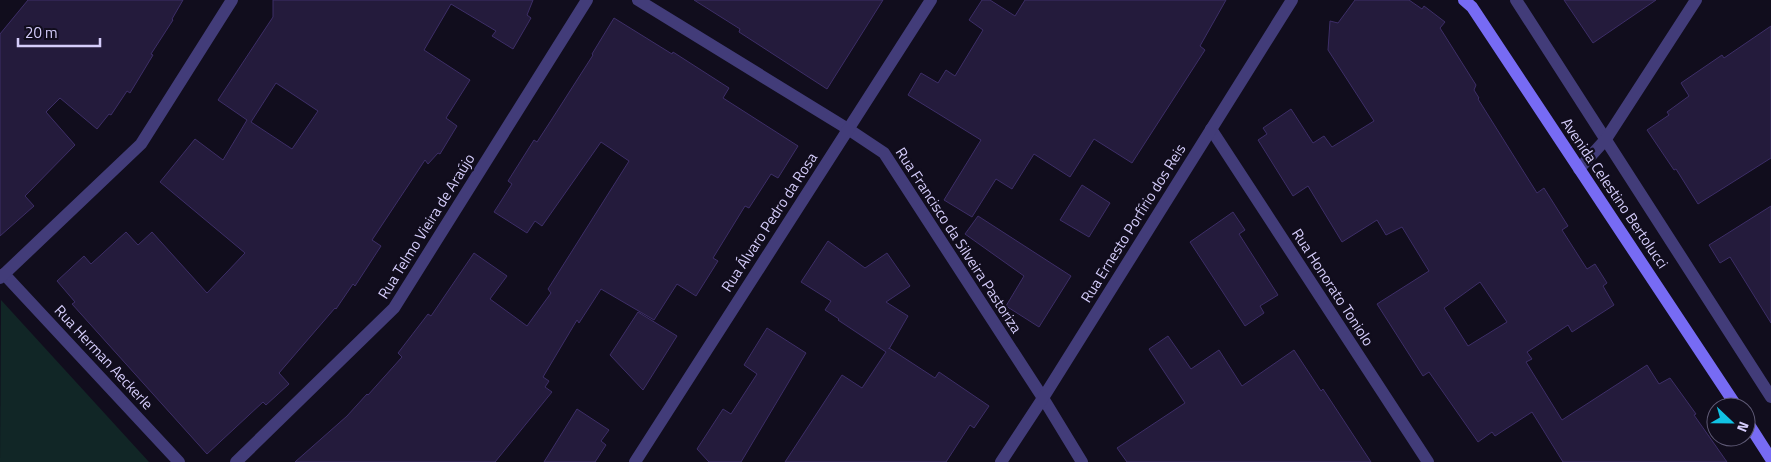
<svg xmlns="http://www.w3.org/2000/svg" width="1771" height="462" font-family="'Titillium Web',sans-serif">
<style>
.green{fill:#112626}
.building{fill:#241b3c;stroke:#3d2e67;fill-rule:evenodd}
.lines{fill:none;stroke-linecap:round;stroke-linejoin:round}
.street{stroke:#423c79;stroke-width:12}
.secondary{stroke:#776bf4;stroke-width:12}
.labels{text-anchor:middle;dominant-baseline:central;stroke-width:4.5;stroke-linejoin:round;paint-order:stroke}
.street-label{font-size:15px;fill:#d5cdfb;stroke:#110d1d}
</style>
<rect width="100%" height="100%" fill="#110d1d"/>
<path class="green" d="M1,300L149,462H0Z"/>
<g class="building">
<path d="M28,0H183L172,19L173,20L151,54L153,55L130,93L127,91L111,115L109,114L97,129L60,98L46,112L75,145L25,196L34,206L0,236V34Z"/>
<path d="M273,0H533L527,15L531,18L513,49L492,36L496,31L451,4L424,50L470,80L446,118L457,126L440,154L438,153L428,164L425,160L372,240L381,246L355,286L353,284L336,309L335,308L279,373L289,384L266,405L263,402L207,454L72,304L75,302L57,281L84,256L91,264L126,232L138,245L152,232L207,293L245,253L160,182L195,139L223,160L247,120L218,100L273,17ZM276,83L318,111L292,149L251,122Z"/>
<path d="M694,0H883L827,89L739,32L740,29Z"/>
<path d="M982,0H990L1015,16L1025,0H1226L1200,46L1205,50L1132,163L1094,139L1070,177L1034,154L1012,189L996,179L972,217L944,200L981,140L908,95L921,73L938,83L946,70L955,76L983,30L969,20Z"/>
<path d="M1355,0H1409L1422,9L1424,6L1445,22L1440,28L1476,85L1474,90L1479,98L1478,99L1537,193L1544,188L1568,226L1562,230L1587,269L1595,264L1607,283L1603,286L1614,305L1572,332L1568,325L1527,352L1532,359L1526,362L1562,420L1647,365L1659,384L1670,378L1696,414L1694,415L1727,462H1563L1532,412L1495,436L1492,432L1478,442L1429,372L1423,376L1377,304L1429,271L1402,227L1386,235L1377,220L1342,242L1308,186L1293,196L1258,140L1267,134L1263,128L1291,109L1313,143L1324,136L1332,147L1374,121L1328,50L1330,21L1338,23ZM1480,282L1507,322L1468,346L1444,308Z"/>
<path d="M1564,0H1656L1593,43Z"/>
<path d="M614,18L672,54L673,52L729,88L723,98L798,146L778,178L771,174L749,208L745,206L713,258L718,261L696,296L677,284L654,320L601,289L579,323L577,320L543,377L549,381L545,387L552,392L495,462H295L347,416L367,394L368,395L402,357L398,353L428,314L431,316L474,253L507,276L490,299L527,326L551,293L548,289L629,161L601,142L542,226L535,221L527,233L494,212L512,184L508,181L534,140L537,142L552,119L593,55L592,54Z"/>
<path d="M1771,26V158L1698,204L1676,169L1674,170L1647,130L1669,115L1667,112L1689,96L1681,83L1722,55L1724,58Z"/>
<path d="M1082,185L1110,203L1089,237L1060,220Z"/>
<path d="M1771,206V323L1730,257L1720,263L1709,245Z"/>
<path d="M1233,212L1245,230L1239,234L1278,295L1260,306L1264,313L1245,326L1190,242Z"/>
<path d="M978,216L1071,276L1039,327L1006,306L1024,276L965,234Z"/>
<path d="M828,241L865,268L887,253L910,286L886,302L908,316L889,349V348L935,378L939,372L989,406L974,428L970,425L946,462H785L842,375L862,388L886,352L838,320L839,319L825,310L831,301L801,282Z"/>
<path d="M638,312L677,336L643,390L610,355Z"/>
<path d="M767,328L806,353L741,462H709L697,449L723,409L731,414L757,374L744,365Z"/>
<path d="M1168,336L1191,369L1219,350L1242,386L1294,350L1321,391L1323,389L1371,462H1127L1117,448L1185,403L1149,349Z"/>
<path d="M577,409L609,430L601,441L606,445L595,462H544Z"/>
</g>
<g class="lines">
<g class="street">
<path d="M638,0L848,129L884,153L1043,398L1082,462"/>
<path d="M1516,0L1771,397"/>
<path d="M1211,129L1428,462"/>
<path d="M1579,169L1606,139L1696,0"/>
<path d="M4,274L179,462"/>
<path d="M0,278L141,144L232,0"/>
<path d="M236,462L394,308L587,0"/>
<path d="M635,462L931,0"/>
<path d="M1001,462L1043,398L1292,0"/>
</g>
<g class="secondary">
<path d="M1464,0L1472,7L1737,407"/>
<path d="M1746,420L1771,459"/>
</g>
</g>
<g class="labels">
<g class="street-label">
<text transform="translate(1615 193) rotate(56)">Avenida Celestino Bertolucci</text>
<text transform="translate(769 222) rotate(-57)">Rua Álvaro Pedro da Rosa</text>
<text transform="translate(1133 223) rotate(-58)">Rua Ernesto Porfírio dos Reis</text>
<text transform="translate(426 226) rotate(-58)">Rua Telmo Vieira de Araújo</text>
<text transform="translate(959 240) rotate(57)">Rua Francisco da Silveira Pastoriza</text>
<text transform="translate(1333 287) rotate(57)">Rua Honorato Toniolo</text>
<text transform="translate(104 357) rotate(47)">Rua Herman Aeckerle</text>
</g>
</g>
<g transform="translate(1731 422) rotate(112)"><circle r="24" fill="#110d1d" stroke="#5f5a76"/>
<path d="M0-4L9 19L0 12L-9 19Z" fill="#11c2e3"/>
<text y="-8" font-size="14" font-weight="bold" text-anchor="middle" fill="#d5cdfb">N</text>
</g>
<path d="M18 38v8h82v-8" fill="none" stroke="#d5cdfb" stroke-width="2.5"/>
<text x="25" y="38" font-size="15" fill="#d5cdfb" stroke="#110d1d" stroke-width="4" paint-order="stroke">20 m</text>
</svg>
